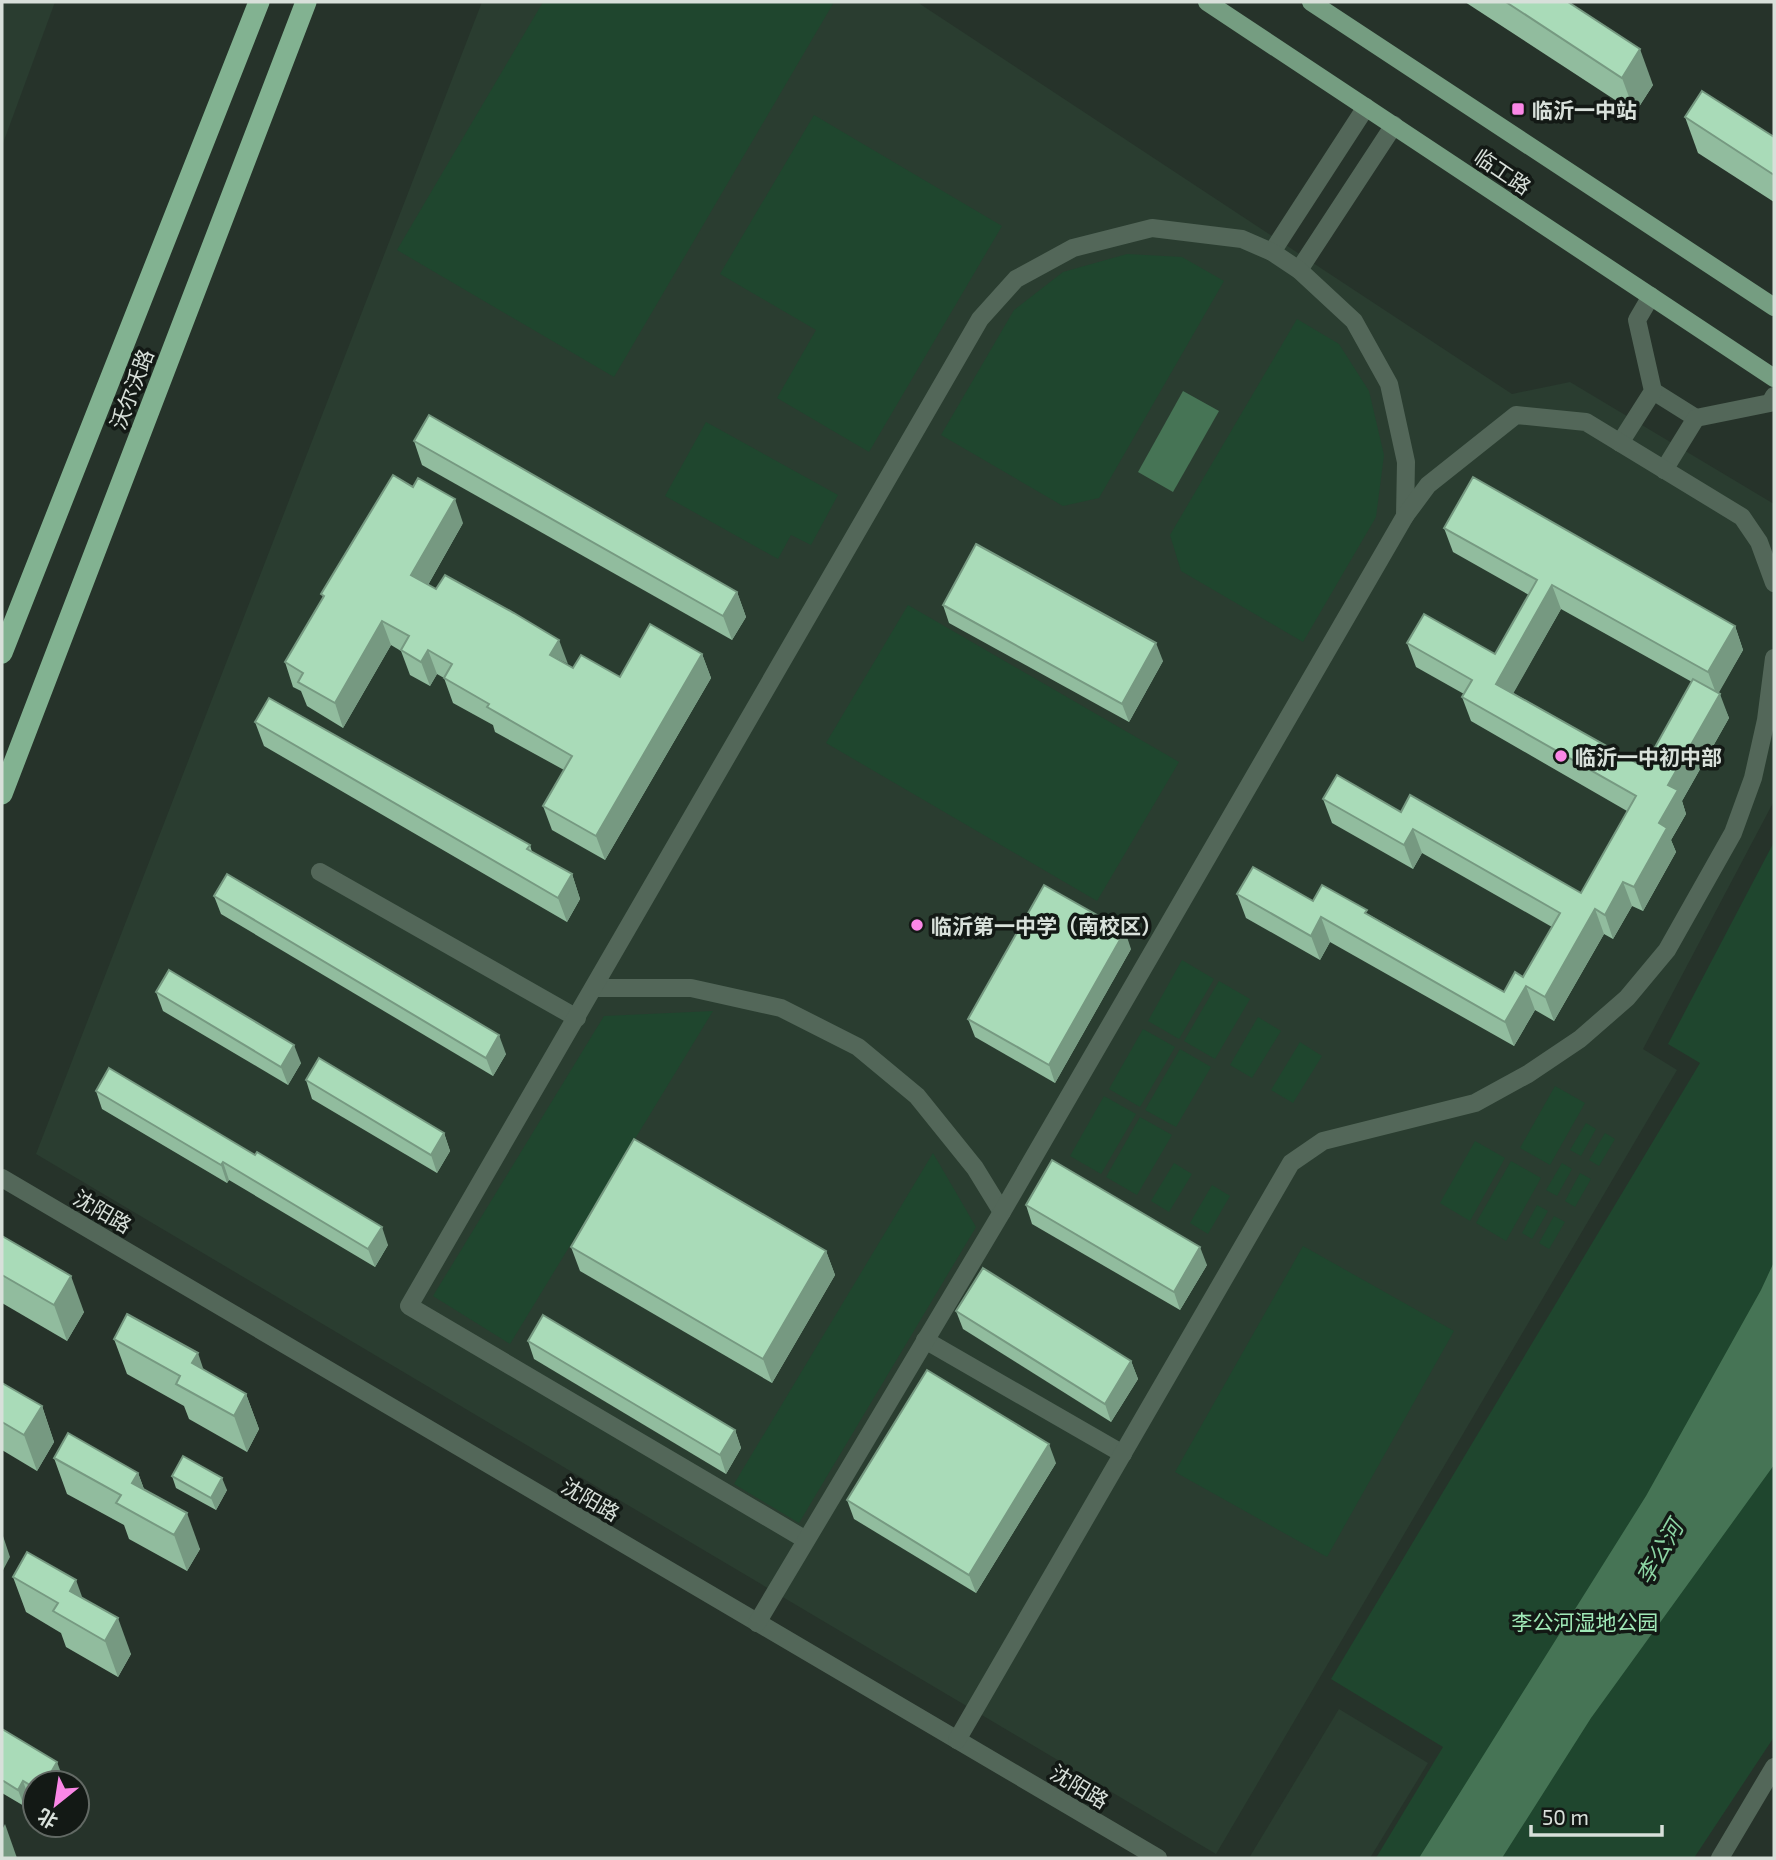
<svg xmlns="http://www.w3.org/2000/svg" width="1776" height="1860" font-family="'Exo 2','Noto Sans SC',sans-serif">
<style>
.built{fill:#2a3d30}
.green{fill:#1f462e}
.water{fill:#467455}
.lines{fill:none;stroke-linecap:round;stroke-linejoin:round}
.minor{stroke:#536759;stroke-width:18}
.major{stroke:#759d81;stroke-width:18}
.highway{stroke:#82b291;stroke-width:21}
.wall{fill:#91bc9e;fill-rule:evenodd}
.shaded-wall{fill:#769981}
.building{fill:#a9dbb8;stroke:#769981;stroke-width:2}
.poi-dot{fill:#fa87e6;stroke:#131915;stroke-width:2.5}
.labels{text-anchor:middle;dominant-baseline:central;stroke-width:7;stroke-linejoin:round;paint-order:stroke}
.poi-label{font-size:21px;font-weight:bold;fill:#d8e0da;stroke:#131915;text-anchor:start}
.street-label{font-size:21px;fill:#d8e0da;stroke:#131915}
.park-label{font-size:21px;fill:#a0e9b7;stroke:#131915}
.water-label{font-size:23px;font-style:italic;fill:#8bd4a3;stroke:#131915}
</style>
<rect width="100%" height="100%" fill="#26332a"/>
<g class="built">
<path d="M2,2H55L2,146Z"/>
<path d="M482,2H917L1512,394L1570,382L1774,504V801L1643,1049L1677,1070L1216,1854L36,1154Z"/>
<path d="M1339,1709L1428,1763L1370,1858H1249Z"/>
</g>
<g class="green">
<path d="M543,2H834L614,377L397,250Z"/>
<path d="M814,115L1002,226L869,452L777,398L816,330L720,274Z"/>
<path d="M1127,254L1182,257L1224,281L1099,498L1063,506L941,435L1014,310L1063,272Z"/>
<path d="M1297,319L1339,344L1369,391L1384,455L1376,517L1303,642L1181,571L1170,535Z"/>
<path d="M706,422L838,495L811,545L791,535L778,559L665,496Z"/>
<path d="M908,605L1179,762L1097,901L826,743Z"/>
<path d="M1774,842V1737L1694,1858H1376L1443,1747L1331,1679L1700,1063L1668,1044Z"/>
<path d="M1182,960L1214,979L1179,1039L1148,1021Z"/>
<path d="M1219,981L1250,999L1215,1059L1184,1041Z"/>
<path d="M713,1011L510,1344L433,1296L604,1016Z"/>
<path d="M1258,1017L1281,1031L1252,1078L1230,1065Z"/>
<path d="M1143,1029L1175,1047L1140,1107L1109,1089Z"/>
<path d="M1300,1042L1322,1056L1293,1103L1271,1090Z"/>
<path d="M1180,1049L1211,1067L1176,1127L1145,1110Z"/>
<path d="M1555,1086L1585,1103L1550,1165L1520,1148Z"/>
<path d="M1104,1096L1136,1114L1101,1174L1070,1156Z"/>
<path d="M1140,1117L1172,1135L1137,1195L1106,1177Z"/>
<path d="M1586,1123L1596,1129L1581,1156L1570,1150Z"/>
<path d="M1605,1133L1615,1139L1599,1166L1589,1160Z"/>
<path d="M1475,1141L1505,1158L1470,1221L1440,1203Z"/>
<path d="M933,1153L976,1227L799,1523L734,1484Z"/>
<path d="M1511,1161L1541,1178L1506,1241L1476,1223Z"/>
<path d="M1174,1163L1192,1174L1169,1212L1151,1201Z"/>
<path d="M1562,1163L1572,1169L1557,1196L1546,1190Z"/>
<path d="M1580,1173L1591,1179L1575,1207L1565,1201Z"/>
<path d="M1212,1185L1230,1196L1208,1234L1190,1223Z"/>
<path d="M1537,1205L1548,1211L1532,1239L1522,1233Z"/>
<path d="M1554,1216L1565,1222L1549,1249L1539,1243Z"/>
<path d="M1303,1246L1454,1331L1327,1557L1175,1472Z"/>
</g>
<g class="water">
<path d="M1183,391L1219,411L1173,492L1138,472Z"/>
<path d="M1774,1262V1465L1591,1718L1502,1858H1419L1646,1496L1761,1290Z"/>
</g>
<g class="lines">
<g class="minor">
<path d="M1272,252L1366,107"/>
<path d="M1299,270L1394,125"/>
<path d="M1653,391L1696,418"/>
<path d="M1620,443L1653,391L1637,320L1651,296"/>
<path d="M1664,470L1696,418L1770,403L1774,396"/>
<path d="M320,872L577,1018"/>
<path d="M594,988H691L781,1008L858,1047L917,1096L975,1168L1002,1212"/>
<path d="M2,1178L1158,1858"/>
<path d="M925,1340L1123,1454"/>
<path d="M806,1540L409,1306L980,319L1016,279L1073,248L1152,228L1242,239L1272,252L1299,270L1354,321L1389,384L1406,462L1405,516"/>
<path d="M757,1623L1002,1212L1405,516L1428,485L1516,415L1586,422L1742,517L1759,542L1774,583"/>
<path d="M957,1740L1291,1163L1323,1141L1475,1103L1528,1074L1580,1039L1627,998L1667,950L1733,833L1753,778L1766,720L1774,658"/>
<path d="M1720,1858L1774,1767"/>
</g>
<g class="major">
<path d="M1207,2L1774,378"/>
<path d="M1311,2L1774,307"/>
</g>
<g class="highway">
<path d="M2,653L259,2"/>
<path d="M2,794L306,2"/>
</g>
</g>
<g class="wall">
<path d="M1465,2H1568L1653,85L1635,113Z"/>
<path d="M1685,117L1774,137V202L1698,153Z"/>
<path d="M414,441L737,592L746,617L732,640L422,465Z"/>
<path d="M463,523L428,585L573,668L620,677L702,654L711,678L605,860L552,830L543,806L564,770L495,732L493,725L453,703L444,678L437,674L430,686L410,675L401,651L391,645L343,728L307,706L301,691L293,687L285,662L323,597L321,594Z"/>
<path d="M1444,528L1735,626L1743,650L1718,693L1729,718L1682,801L1686,814L1671,840L1676,852L1643,911L1632,906L1613,939L1604,934L1554,1021L1535,1010L1514,1046L1330,942L1320,960L1246,918L1237,894L1313,901L1368,914L1504,992L1523,977L1552,927L1422,853L1413,869L1332,823L1323,799L1401,812L1581,893L1627,811L1471,721L1462,697L1464,694L1416,667L1407,643L1495,654L1529,595L1453,552ZM1561,609L1692,682L1644,767L1513,693Z"/>
<path d="M943,605L1163,661L1129,722L949,623Z"/>
<path d="M255,722L530,845L532,852L572,874L580,899L567,922L264,746Z"/>
<path d="M214,896L506,1054L493,1076L221,914Z"/>
<path d="M1131,949L1055,1083L975,1037L968,1019Z"/>
<path d="M156,992L301,1063L288,1085L163,1011Z"/>
<path d="M306,1080L444,1133L450,1151L437,1173L312,1099Z"/>
<path d="M96,1091L255,1155L388,1245L375,1267L229,1180L227,1183L102,1109Z"/>
<path d="M1026,1205L1207,1265L1180,1310L1032,1224Z"/>
<path d="M2,1236L84,1312L67,1341L2,1303Z"/>
<path d="M571,1247L826,1251L835,1275L772,1383L580,1271Z"/>
<path d="M956,1311L1131,1361L1138,1379L1111,1422L963,1329Z"/>
<path d="M114,1339L204,1370L246,1394L259,1429L247,1452L189,1419L184,1406L127,1374Z"/>
<path d="M528,1341L735,1430L741,1448L726,1474L534,1359Z"/>
<path d="M2,1383L42,1406L54,1442L37,1471L2,1450Z"/>
<path d="M54,1458L138,1473L144,1489L200,1549L187,1571L129,1539L124,1525L67,1494Z"/>
<path d="M1056,1463L976,1593L854,1519L847,1500Z"/>
<path d="M172,1476L227,1490L216,1510L176,1488Z"/>
<path d="M13,1577L82,1598L131,1654L118,1677L66,1647L61,1633L26,1612Z"/>
<path d="M2,1729L63,1778L60,1783H35V1801L29,1798L24,1806L2,1793Z"/>
</g>
<g class="shaded-wall">
<path d="M1640,49L1653,85L1635,113L1622,78Z"/>
<path d="M455,499L463,523L420,599L411,575Z"/>
<path d="M1552,585L1561,609L1505,708L1496,684Z"/>
<path d="M737,592L746,617L732,640L723,616Z"/>
<path d="M382,621L391,645L343,728L335,703Z"/>
<path d="M1735,626L1743,650L1717,696L1708,672Z"/>
<path d="M559,640L568,664L550,655Z"/>
<path d="M1156,643L1163,661L1129,722L1122,704Z"/>
<path d="M428,650L437,674L430,686L421,662Z"/>
<path d="M702,654L711,678L605,860L596,836Z"/>
<path d="M1720,694L1729,718L1682,801L1686,814L1671,840L1676,852L1643,911L1634,887L1659,823L1668,785Z"/>
<path d="M1413,829L1422,853L1413,869L1404,845Z"/>
<path d="M572,874L580,899L567,922L558,898Z"/>
<path d="M1623,882L1632,906L1613,939L1605,915Z"/>
<path d="M1595,909L1604,934L1554,1021L1545,997Z"/>
<path d="M1321,917L1330,942L1320,960L1311,936Z"/>
<path d="M1125,931L1131,949L1055,1083L1049,1065Z"/>
<path d="M1526,986L1535,1010L1514,1046L1505,1022Z"/>
<path d="M499,1035L506,1054L493,1076L486,1058Z"/>
<path d="M294,1045L301,1063L288,1085L281,1067Z"/>
<path d="M444,1133L450,1151L437,1173L431,1155Z"/>
<path d="M223,1162L229,1180L227,1183L221,1165Z"/>
<path d="M382,1227L388,1245L375,1267L368,1249Z"/>
<path d="M1200,1247L1207,1265L1180,1310L1174,1292Z"/>
<path d="M826,1251L835,1275L772,1383L763,1359Z"/>
<path d="M71,1276L84,1312L67,1341L54,1305Z"/>
<path d="M198,1353L210,1389L192,1363Z"/>
<path d="M1131,1361L1138,1379L1111,1422L1105,1404Z"/>
<path d="M246,1394L259,1429L247,1452L234,1416Z"/>
<path d="M42,1406L54,1442L37,1471L24,1435Z"/>
<path d="M735,1430L741,1448L726,1474L720,1455Z"/>
<path d="M1049,1444L1056,1463L976,1593L969,1575Z"/>
<path d="M138,1473L151,1508L132,1483Z"/>
<path d="M222,1478L227,1490L216,1510L211,1498Z"/>
<path d="M187,1513L200,1549L187,1571L174,1535Z"/>
<path d="M2,1533L10,1557L2,1572Z"/>
<path d="M76,1580L89,1616L70,1591Z"/>
<path d="M118,1618L131,1654L118,1677L105,1641Z"/>
<path d="M57,1762L63,1778L60,1783H45Z"/>
<path d="M23,1781L29,1798L24,1806L18,1790Z"/>
<path d="M5,1824L17,1858H2V1830Z"/>
</g>
<g class="building">
<path d="M1506,2H1568L1640,49L1622,78Z"/>
<path d="M1702,91L1774,137V175L1685,117Z"/>
<path d="M429,415L737,592L723,616L414,441Z"/>
<path d="M393,475L413,487L418,478L455,499L411,575L436,589L445,575L514,613L559,640L550,655L573,668L581,655L620,677L650,624L702,654L596,836L543,806L572,756L487,707L489,704L444,678L452,664L428,650L421,662L401,650L409,636L382,621L335,703L298,682L303,673L285,662L324,596L321,594Z"/>
<path d="M1473,477L1735,626L1708,672L1552,585L1496,684L1644,767L1693,679L1720,694L1668,785L1678,790L1659,823L1667,828L1634,887L1623,882L1605,915L1595,909L1545,997L1526,986L1505,1022L1321,917L1311,936L1237,894L1253,867L1313,901L1322,885L1367,910L1365,913L1504,992L1515,972L1523,977L1560,913L1413,829L1404,845L1323,799L1337,775L1401,812L1410,795L1581,893L1636,796L1462,697L1472,680L1407,643L1424,614L1495,654L1537,580L1444,528Z"/>
<path d="M976,544L1156,643L1122,704L943,605Z"/>
<path d="M269,698L530,845L527,849L572,874L558,898L255,722Z"/>
<path d="M227,874L499,1035L486,1058L214,896Z"/>
<path d="M1044,885L1125,931L1049,1065L968,1019Z"/>
<path d="M169,970L294,1045L281,1067L156,992Z"/>
<path d="M319,1058L444,1133L431,1155L306,1080Z"/>
<path d="M109,1068L255,1155L257,1152L382,1227L368,1249L223,1162L221,1165L96,1091Z"/>
<path d="M634,1139L826,1251L763,1359L571,1247Z"/>
<path d="M1052,1160L1200,1247L1174,1292L1026,1205Z"/>
<path d="M2,1236L71,1276L54,1305L2,1275Z"/>
<path d="M983,1268L1131,1361L1105,1404L956,1311Z"/>
<path d="M127,1314L198,1353L192,1363L246,1394L234,1416L176,1384L180,1376L114,1339Z"/>
<path d="M543,1315L735,1430L720,1455L528,1341Z"/>
<path d="M927,1370L1049,1444L969,1575L847,1500Z"/>
<path d="M2,1383L42,1406L24,1435L2,1422Z"/>
<path d="M68,1433L138,1473L132,1483L187,1513L174,1535L116,1503L121,1495L54,1458Z"/>
<path d="M183,1456L222,1478L211,1498L172,1476Z"/>
<path d="M27,1552L76,1580L70,1591L118,1618L105,1641L53,1611L58,1603L13,1577Z"/>
<path d="M2,1729L57,1762L45,1783H35V1788L23,1781L18,1790L2,1780Z"/>
</g>
<g class="poi-dot">
<rect x="1511" y="102" width="14" height="14" rx="3.5"/>
<circle cx="1561" cy="756" r="7"/>
<circle cx="917" cy="925" r="7"/>
</g>
<g class="labels">
<g class="poi-label">
<text x="1532" y="109">临沂一中站</text>
<text x="1575" y="756">临沂一中初中部</text>
<text x="931" y="925">临沂第一中学（南校区）</text>
</g>
<g class="street-label">
<text transform="translate(1503 171) rotate(34)">临工路</text>
<text transform="translate(131 389) rotate(-69)">沃尔沃路</text>
<text transform="translate(103 1211) rotate(30)">沈阳路</text>
<text transform="translate(591 1499) rotate(30)">沈阳路</text>
<text transform="translate(1080 1786) rotate(31)">沈阳路</text>
</g>
<g class="park-label">
<text x="1585" y="1621">李公河湿地公园</text>
</g>
<g class="water-label">
<text transform="translate(1659 1552) rotate(-60)">李公河</text>
</g>
</g>
<rect width="1776" height="1860" fill="none" stroke="#d8e0da" stroke-width="7"/>
<g transform="translate(56 1804) rotate(210)"><circle r="33" fill="#131915" stroke="#626964" stroke-width="2"/>
<path d="M0-5L12 26L0 18L-12 26Z" fill="#fa87e6"/>
<text y="-10" font-size="19" font-weight="bold" text-anchor="middle" fill="#d8e0da">北</text>
</g>
<path d="M1531 1825v10h131v-10" fill="none" stroke="#d8e0da" stroke-width="3.5"/>
<text x="1542" y="1825" font-size="21" fill="#d8e0da" stroke="#131915" stroke-width="5" paint-order="stroke">50 m</text>
</svg>
